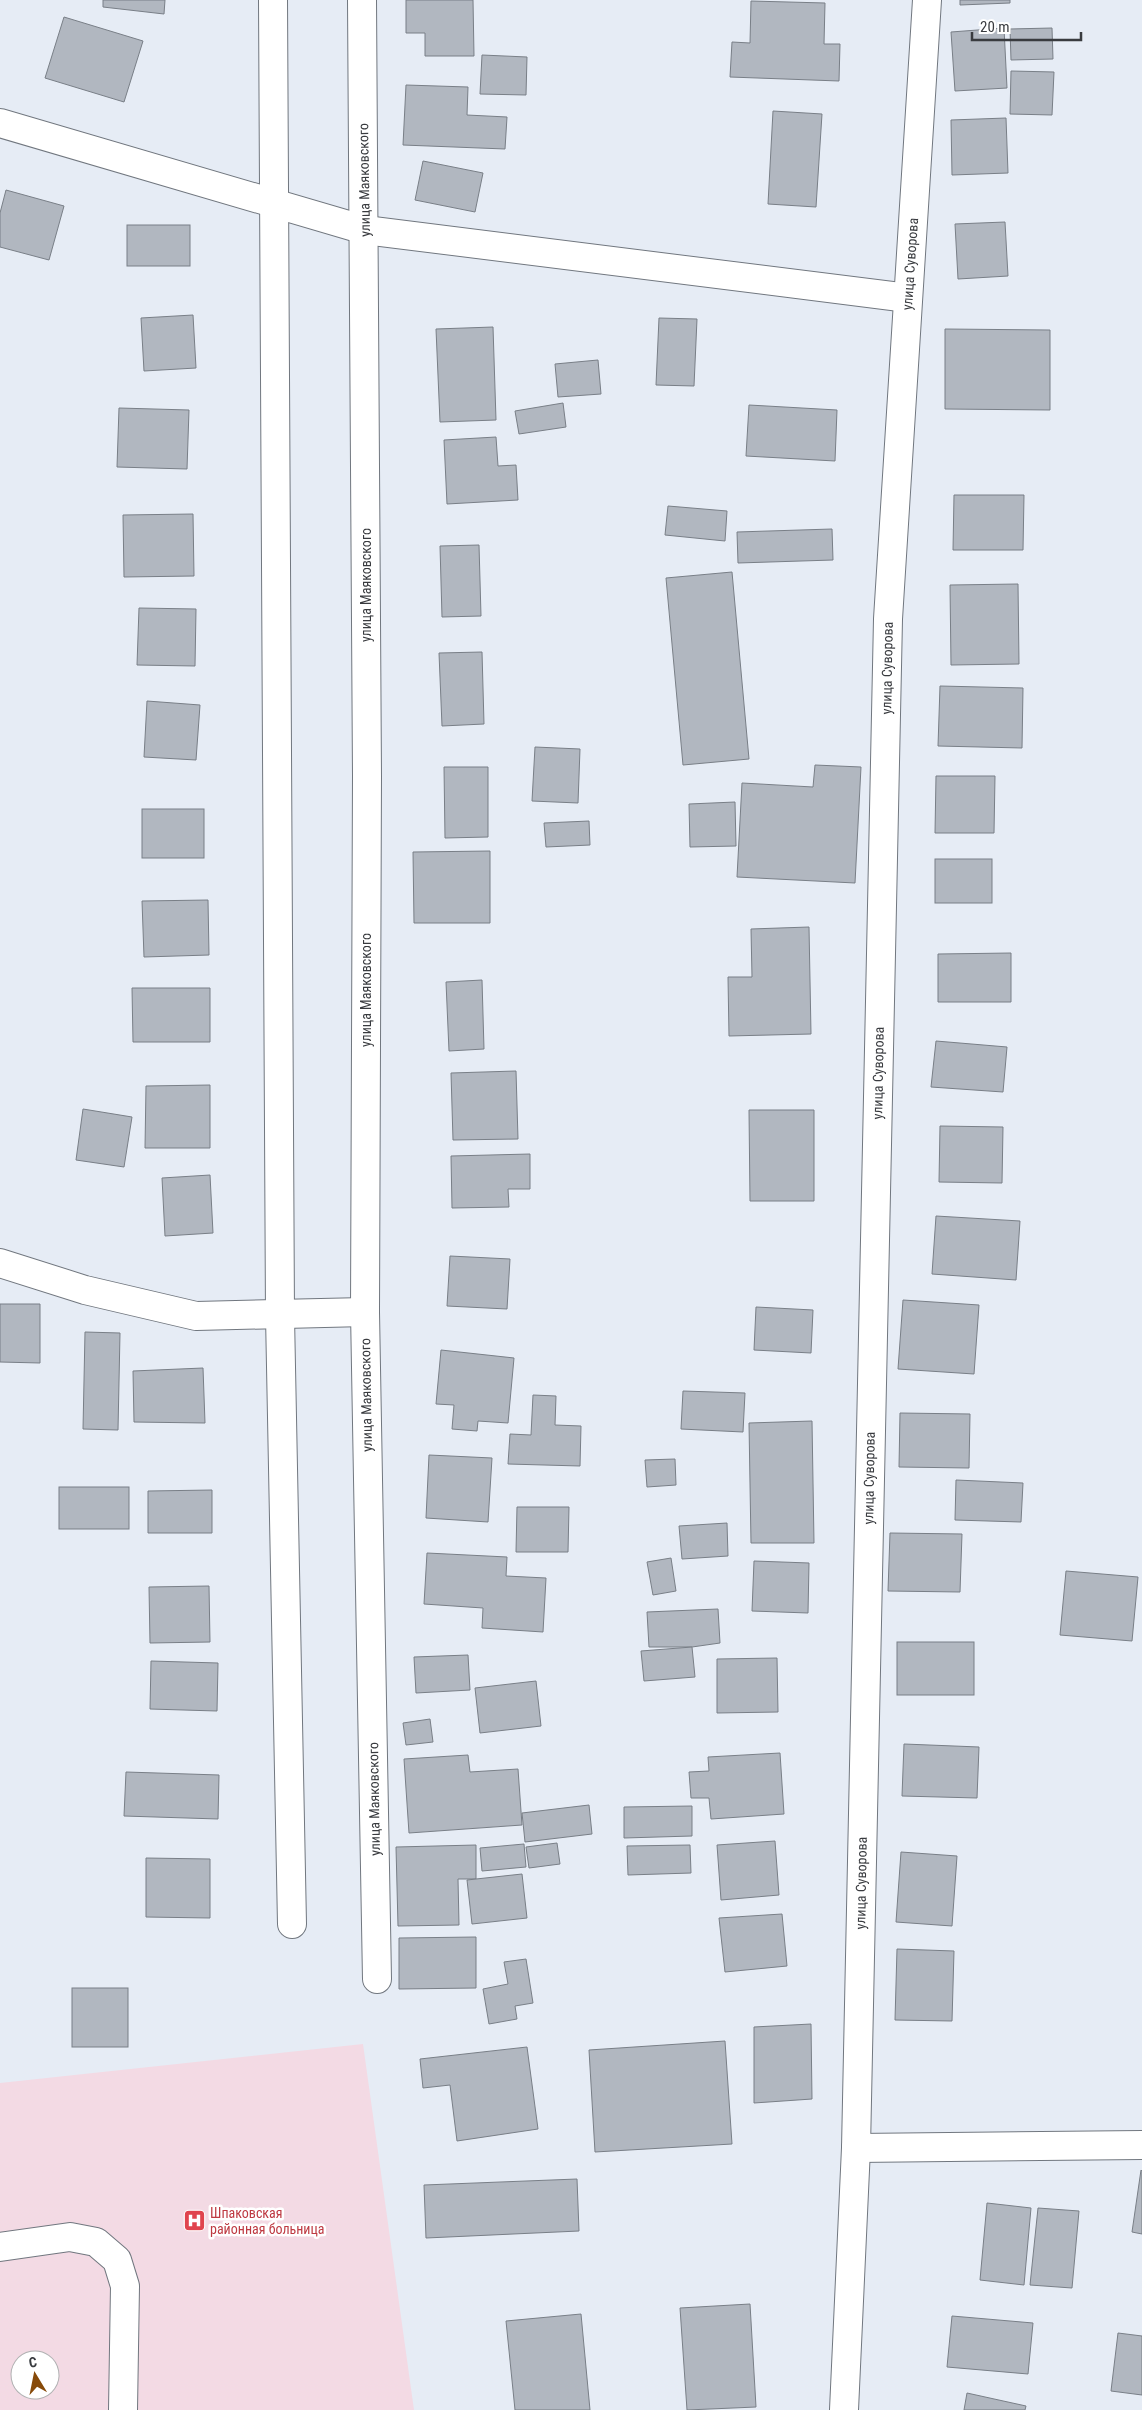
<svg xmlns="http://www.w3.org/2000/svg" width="1142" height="2410" font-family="'Roboto Condensed',sans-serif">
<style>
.medical{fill:#f3dae4;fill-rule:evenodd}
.building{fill:#b1b7c0;stroke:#797f87}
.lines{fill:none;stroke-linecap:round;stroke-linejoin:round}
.minor-casing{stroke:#71777f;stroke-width:30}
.minor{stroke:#fff;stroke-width:28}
.labels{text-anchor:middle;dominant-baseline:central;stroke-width:5;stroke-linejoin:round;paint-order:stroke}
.street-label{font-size:14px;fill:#393b3f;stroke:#fff}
.health-label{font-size:14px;fill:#be3a42;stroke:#fff;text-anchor:start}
</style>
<rect width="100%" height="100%" fill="#e6ecf5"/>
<path class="medical" d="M363,2044L414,2410H0V2083ZM20,2360H50V2390H20Z"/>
<g class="building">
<path d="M103,0H165L164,14L103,7Z"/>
<path d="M406,0H473L474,56H425V33H406Z"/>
<path d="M960,0H1010V3L960,5Z"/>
<path d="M751,1L825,3L824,44H840L839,81L730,77L732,42L750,43Z"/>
<path d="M64,17L143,41L124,102L45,78Z"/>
<path d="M1004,28L1007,88L955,91L951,32Z"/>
<path d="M1052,28L1053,59L1011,60L1010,29Z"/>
<path d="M482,55L527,57L526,95L480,94Z"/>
<path d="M1011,71L1054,72L1052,115L1010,114Z"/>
<path d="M406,85L468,87L467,115L507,117L505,149L403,145Z"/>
<path d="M773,111L822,114L816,207L768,204Z"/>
<path d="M1006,118L1008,173L952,175L951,120Z"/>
<path d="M423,161L483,173L475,212L415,200Z"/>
<path d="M6,190L64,206L49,260L0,247V213Z"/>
<path d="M1005,222L1008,276L958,279L955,224Z"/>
<rect x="127" y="225" width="63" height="41"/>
<path d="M193,315L196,368L144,371L141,318Z"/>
<path d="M659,318L697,319L694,386L656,385Z"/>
<path d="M493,327L496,420L440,422L436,329Z"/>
<path d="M945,329L1050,330V410L945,409Z"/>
<path d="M598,360L601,394L558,397L555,364Z"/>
<path d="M563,403L566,427L519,434L515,411Z"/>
<path d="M749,405L837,410L835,461L746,456Z"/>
<path d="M119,408L189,410L187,469L117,467Z"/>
<path d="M496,437L498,466L516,465L518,500L447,504L444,440Z"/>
<path d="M954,495H1024L1023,550H953Z"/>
<path d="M668,506L727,511L725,541L665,535Z"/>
<path d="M193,514L194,576L124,577L123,515Z"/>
<path d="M832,529L833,560L738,563L737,532Z"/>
<path d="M479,545L481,616L442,617L440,546Z"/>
<path d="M732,572L749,759L683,765L666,578Z"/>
<path d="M1018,584L1019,664L951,665L950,585Z"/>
<path d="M139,608L196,609L195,666L137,665Z"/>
<path d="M482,652L484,724L442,726L439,653Z"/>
<path d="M940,686L1023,688L1022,748L938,746Z"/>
<path d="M147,701L200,705L196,760L144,757Z"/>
<path d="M535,747L580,749L578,803L532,801Z"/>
<path d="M815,765L861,767L855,883L737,877L742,783L813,787Z"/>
<path d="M444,767H488V837L445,838Z"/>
<path d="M936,776H995L994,833H935Z"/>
<path d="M735,802L736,846L690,847L689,804Z"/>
<rect x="142" y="809" width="62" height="49"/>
<path d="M589,821L590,845L546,847L544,823Z"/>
<path d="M490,851V923H414L413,852Z"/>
<rect x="935" y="859" width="57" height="44"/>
<path d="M208,900L209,955L144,957L142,901Z"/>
<path d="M809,927L811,1034L729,1036L728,977H752L751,929Z"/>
<path d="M1011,953V1002H938V954Z"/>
<path d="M482,980L484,1049L449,1051L446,982Z"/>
<path d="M132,988H210V1042H133Z"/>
<path d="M936,1041L1007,1047L1003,1092L931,1087Z"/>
<path d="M516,1071L518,1139L453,1140L451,1073Z"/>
<path d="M210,1085V1148H145L146,1086Z"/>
<path d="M83,1109L132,1117L124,1167L76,1160Z"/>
<path d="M749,1110H814V1201H750Z"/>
<path d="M940,1126L1003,1127L1002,1183L939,1182Z"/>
<path d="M530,1154V1189H508L509,1207L452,1208L451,1156Z"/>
<path d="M210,1175L213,1233L165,1236L162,1178Z"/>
<path d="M936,1216L1020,1221L1016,1280L932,1274Z"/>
<path d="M450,1256L510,1259L507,1309L447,1306Z"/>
<path d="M903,1300L979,1305L974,1374L898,1369Z"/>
<path d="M0,1304H40V1363L0,1362Z"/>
<path d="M756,1307L813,1310L811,1353L754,1350Z"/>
<path d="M85,1332L120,1333L118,1430L83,1429Z"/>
<path d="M441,1350L514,1358L508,1423L478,1421L477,1431L452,1429L454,1405L436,1404Z"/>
<path d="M203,1368L205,1423L134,1422L133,1371Z"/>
<path d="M683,1391L745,1393L743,1432L681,1429Z"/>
<path d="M533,1395L556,1396L555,1425L581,1426L580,1466L508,1464L510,1434L531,1435Z"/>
<path d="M900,1413L970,1414L969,1468L899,1467Z"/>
<path d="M812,1421L814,1543H751L749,1423Z"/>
<path d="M429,1455L492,1458L488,1522L426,1518Z"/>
<path d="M675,1459L676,1485L647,1487L645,1460Z"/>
<path d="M956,1480L1023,1483L1021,1522L955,1520Z"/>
<rect x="59" y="1487" width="70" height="42"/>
<path d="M212,1490V1533H148V1491Z"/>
<path d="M517,1507H569L568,1552H516Z"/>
<path d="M727,1523L728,1556L682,1559L679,1526Z"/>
<path d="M890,1533L962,1534L960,1592L888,1591Z"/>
<path d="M427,1553L507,1557L506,1576L546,1578L543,1632L482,1628L483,1608L424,1604Z"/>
<path d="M671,1558L676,1591L653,1595L647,1562Z"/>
<path d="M754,1561L809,1563L808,1613L752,1611Z"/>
<path d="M1066,1571L1138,1577L1132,1641L1060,1635Z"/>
<path d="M209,1586L210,1642L150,1643L149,1587Z"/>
<path d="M718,1609L720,1643L692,1647H649L647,1612Z"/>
<rect x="897" y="1642" width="77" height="53"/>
<path d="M692,1647L695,1677L644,1681L641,1651Z"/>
<path d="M468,1655L470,1690L416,1693L414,1657Z"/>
<path d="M777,1658L778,1712L717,1713V1659Z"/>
<path d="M151,1661L218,1663L217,1711L150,1709Z"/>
<path d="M536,1681L541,1726L480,1733L475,1688Z"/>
<path d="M430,1719L433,1742L406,1745L403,1723Z"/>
<path d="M904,1744L979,1747L977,1798L902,1796Z"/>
<path d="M780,1753L784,1814L711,1819L709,1798H691L689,1772L709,1771L708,1757Z"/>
<path d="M468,1755L470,1772L518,1769L522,1825L409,1833L404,1759Z"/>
<path d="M126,1772L219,1775L218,1819L124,1816Z"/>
<path d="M589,1805L592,1834L525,1842L522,1813Z"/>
<path d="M692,1806V1836L624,1838V1807Z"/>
<path d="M775,1841L779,1895L721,1900L717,1845Z"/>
<path d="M557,1843L560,1864L529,1868L526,1847Z"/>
<path d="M524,1844L526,1867L482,1871L480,1848Z"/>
<path d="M476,1845V1879H458L459,1925L398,1926L396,1847Z"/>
<path d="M690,1845L691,1873L628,1875L627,1846Z"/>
<path d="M901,1852L957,1856L952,1926L896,1922Z"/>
<path d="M146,1858L210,1859V1918L146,1917Z"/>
<path d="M522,1874L527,1918L472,1924L467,1880Z"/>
<path d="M782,1914L787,1966L725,1972L719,1918Z"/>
<path d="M476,1937V1988L399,1989V1938Z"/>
<path d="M897,1949L954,1951L952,2021L895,2020Z"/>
<path d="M526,1959L533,2003L515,2006L517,2019L489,2024L483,1989L508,1984L504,1962Z"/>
<rect x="72" y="1988" width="56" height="59"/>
<path d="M811,2024L812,2099L754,2103V2027Z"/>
<path d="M725,2041L732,2144L595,2152L589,2050Z"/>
<path d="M527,2047L538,2129L457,2141L450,2085L423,2088L420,2059Z"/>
<path d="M1141,2170L1142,2171V2234L1132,2232Z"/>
<path d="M577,2179L579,2231L426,2238L424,2185Z"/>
<path d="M987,2203L1031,2208L1024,2285L980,2280Z"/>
<path d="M1038,2208L1079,2211L1072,2288L1030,2285Z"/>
<path d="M750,2304L756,2407L687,2410L680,2308Z"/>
<path d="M581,2314L590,2410H515L506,2321Z"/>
<path d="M952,2316L1033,2323L1028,2374L947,2367Z"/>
<path d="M1118,2333L1142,2336V2395L1111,2391Z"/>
<path d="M967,2393L1026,2406L1025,2410H964Z"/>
</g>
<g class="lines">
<defs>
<g id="minor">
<path d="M273,0L280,1316L292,1924"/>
<path d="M362,0L367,776L365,1312L377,1979"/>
<path d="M0,123L365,230L908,298"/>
<path d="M0,1263L85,1290L196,1316L365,1312"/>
<path d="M856,2148L1142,2145"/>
<path d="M0,2247L70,2237L96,2242L117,2260L125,2286L123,2410"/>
<path d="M844,2410L856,2148L888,619L927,0"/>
</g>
</defs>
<use href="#minor" class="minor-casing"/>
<use href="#minor" class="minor"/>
</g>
<defs>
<symbol id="hospital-square" viewBox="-11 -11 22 22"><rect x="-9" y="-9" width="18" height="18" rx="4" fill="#e0444e" stroke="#fff"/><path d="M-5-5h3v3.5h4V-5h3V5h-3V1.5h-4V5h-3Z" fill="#fff"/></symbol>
</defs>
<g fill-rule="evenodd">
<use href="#hospital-square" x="182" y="2208" width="25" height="25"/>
</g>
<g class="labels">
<g class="street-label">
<text transform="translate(364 180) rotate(-91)">улица Маяковского</text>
<text transform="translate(910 264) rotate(-86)">улица Суворова</text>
<text transform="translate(366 585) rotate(-90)">улица Маяковского</text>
<text transform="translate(887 668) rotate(-89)">улица Суворова</text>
<text transform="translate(366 990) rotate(-90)">улица Маяковского</text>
<text transform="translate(878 1073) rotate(-89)">улица Суворова</text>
<text transform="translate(366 1395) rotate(-91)">улица Маяковского</text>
<text transform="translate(869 1478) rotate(-89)">улица Суворова</text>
<text transform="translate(374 1799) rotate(-91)">улица Маяковского</text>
<text transform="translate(861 1883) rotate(-89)">улица Суворова</text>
</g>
<g class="health-label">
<text x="210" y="2213">Шпаковская<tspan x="210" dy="16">районная больница</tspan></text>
</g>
</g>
<g transform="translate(35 2375) rotate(350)"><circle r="24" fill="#ffffff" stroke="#b0b1b2"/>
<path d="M0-4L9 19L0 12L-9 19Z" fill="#874a09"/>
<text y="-8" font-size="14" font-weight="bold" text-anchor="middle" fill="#393b3f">С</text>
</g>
<path d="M972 32v8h109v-8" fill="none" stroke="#393b3f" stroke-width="2.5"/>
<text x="980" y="32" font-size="15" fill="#393b3f" stroke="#ffffff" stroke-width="4" paint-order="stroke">20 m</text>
</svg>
